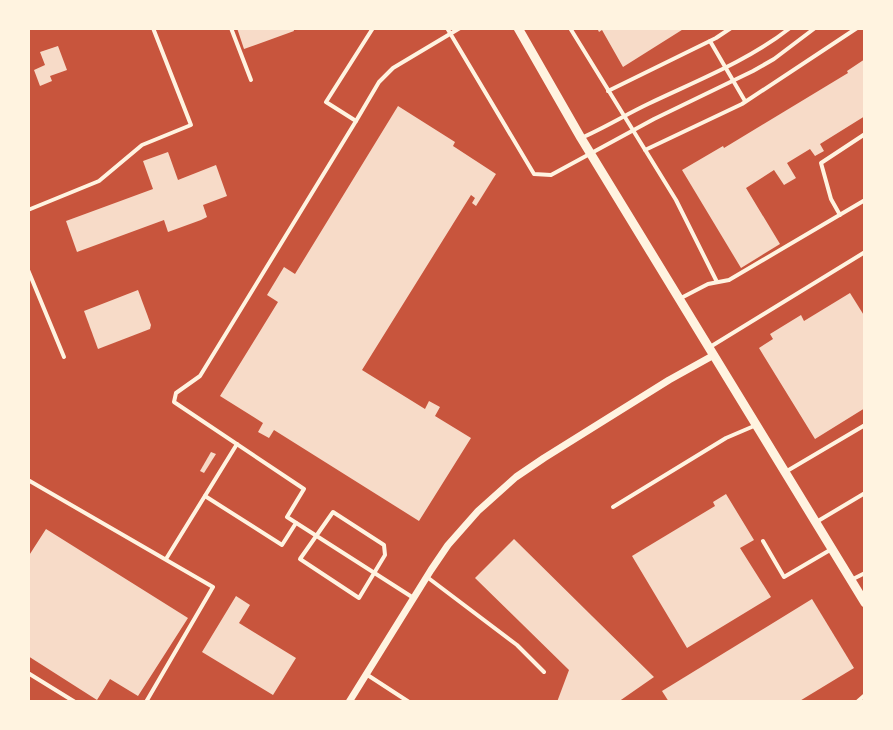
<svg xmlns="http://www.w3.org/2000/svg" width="893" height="730" font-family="'DM Sans',sans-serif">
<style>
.building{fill:#f7dbc8}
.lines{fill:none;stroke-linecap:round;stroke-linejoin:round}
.service{stroke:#fff3e0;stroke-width:4}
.minor{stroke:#fff3e0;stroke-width:7}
.tertiary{stroke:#fff3e0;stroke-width:9}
</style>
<rect width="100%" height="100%" fill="#c8553d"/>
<g class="building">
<path d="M237,28H293L294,31L244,49Z"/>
<path d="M597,28H685L623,67L602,30L599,32Z"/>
<path d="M58,46L67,70L50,76L52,81L40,86L34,70L45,65L40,52Z"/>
<path d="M865,59V116L820,144L824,151L815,156L810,149L787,163L796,178L784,185L774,170L746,188L780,244L741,268L682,170L723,146L724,148L848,73L847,71Z"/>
<path d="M398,106L455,142L453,146L496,174L476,206L472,203L475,198L471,195L362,370L425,409L429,401L440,407L435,416L471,438L419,521L274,430L269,438L258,432L263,423L220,396L278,302L267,295L284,267L295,274Z"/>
<path d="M168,152L178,180L216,165L227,196L203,205L207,217L201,220L168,232L164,220L77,252L66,221L153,189L143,161Z"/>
<path d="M138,290L151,325L150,329L98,349L84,311Z"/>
<path d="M850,293L865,317V408L815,439L759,348L773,339L770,334L801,315L804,321Z"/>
<path d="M211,452L216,454L204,473L200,471Z"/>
<path d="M726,494L754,540L740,548L771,597L687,648L632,556L715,506L713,502Z"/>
<path d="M46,529L188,618L138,696L110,679L97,700L28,656V557Z"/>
<path d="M514,539L592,616L654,677L618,702H557L569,670L475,578Z"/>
<path d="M236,596L250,605L239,623L296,658L273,695L202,652Z"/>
<path d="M812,599L854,668L798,702H669L662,691Z"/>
</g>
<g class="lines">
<g class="service">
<path d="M231,28L251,80"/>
<path d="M373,28L326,102L356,121L200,376L176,393L174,402L304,489L287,517L412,597"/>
<path d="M447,28L534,174L551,175L654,119L753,71L774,59L815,28"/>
<path d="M570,28L676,200L717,282"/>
<path d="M710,41L745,101"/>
<path d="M608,91L716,38L731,28"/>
<path d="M356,121L379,82L393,68L460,28"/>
<path d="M581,138C604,128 625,115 648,104C696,81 748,61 790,28"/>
<path d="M645,150L742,104L857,28"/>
<path d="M28,210L99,181L142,145L191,125L153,28"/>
<path d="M840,215L831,199L821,163L865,134"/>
<path d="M28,270L64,357"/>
<path d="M681,298L708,284L729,280L865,200"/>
<path d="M710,347L865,252"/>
<path d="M787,471L865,425"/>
<path d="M28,480L213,587L146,702"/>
<path d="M205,496L282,545L296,523"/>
<path d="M613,507L726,438L754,426"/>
<path d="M333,512L384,545L385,555L359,598L300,559Z"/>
<path d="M818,521L865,493"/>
<path d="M763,541L784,577L830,550"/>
<path d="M166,559L237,444"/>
<path d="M427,577L517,645L544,672"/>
<path d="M853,579L865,573"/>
<path d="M28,673L75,702"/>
<path d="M366,674L409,702"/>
<path d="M857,702L865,695"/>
</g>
<path class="minor" d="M349,702L431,570L448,545L478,511L516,477L544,458L669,380L714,355"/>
<path class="tertiary" d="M518,28L581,138L865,603"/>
</g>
<rect width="893" height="730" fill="none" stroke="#fff3e0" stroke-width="60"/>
</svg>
